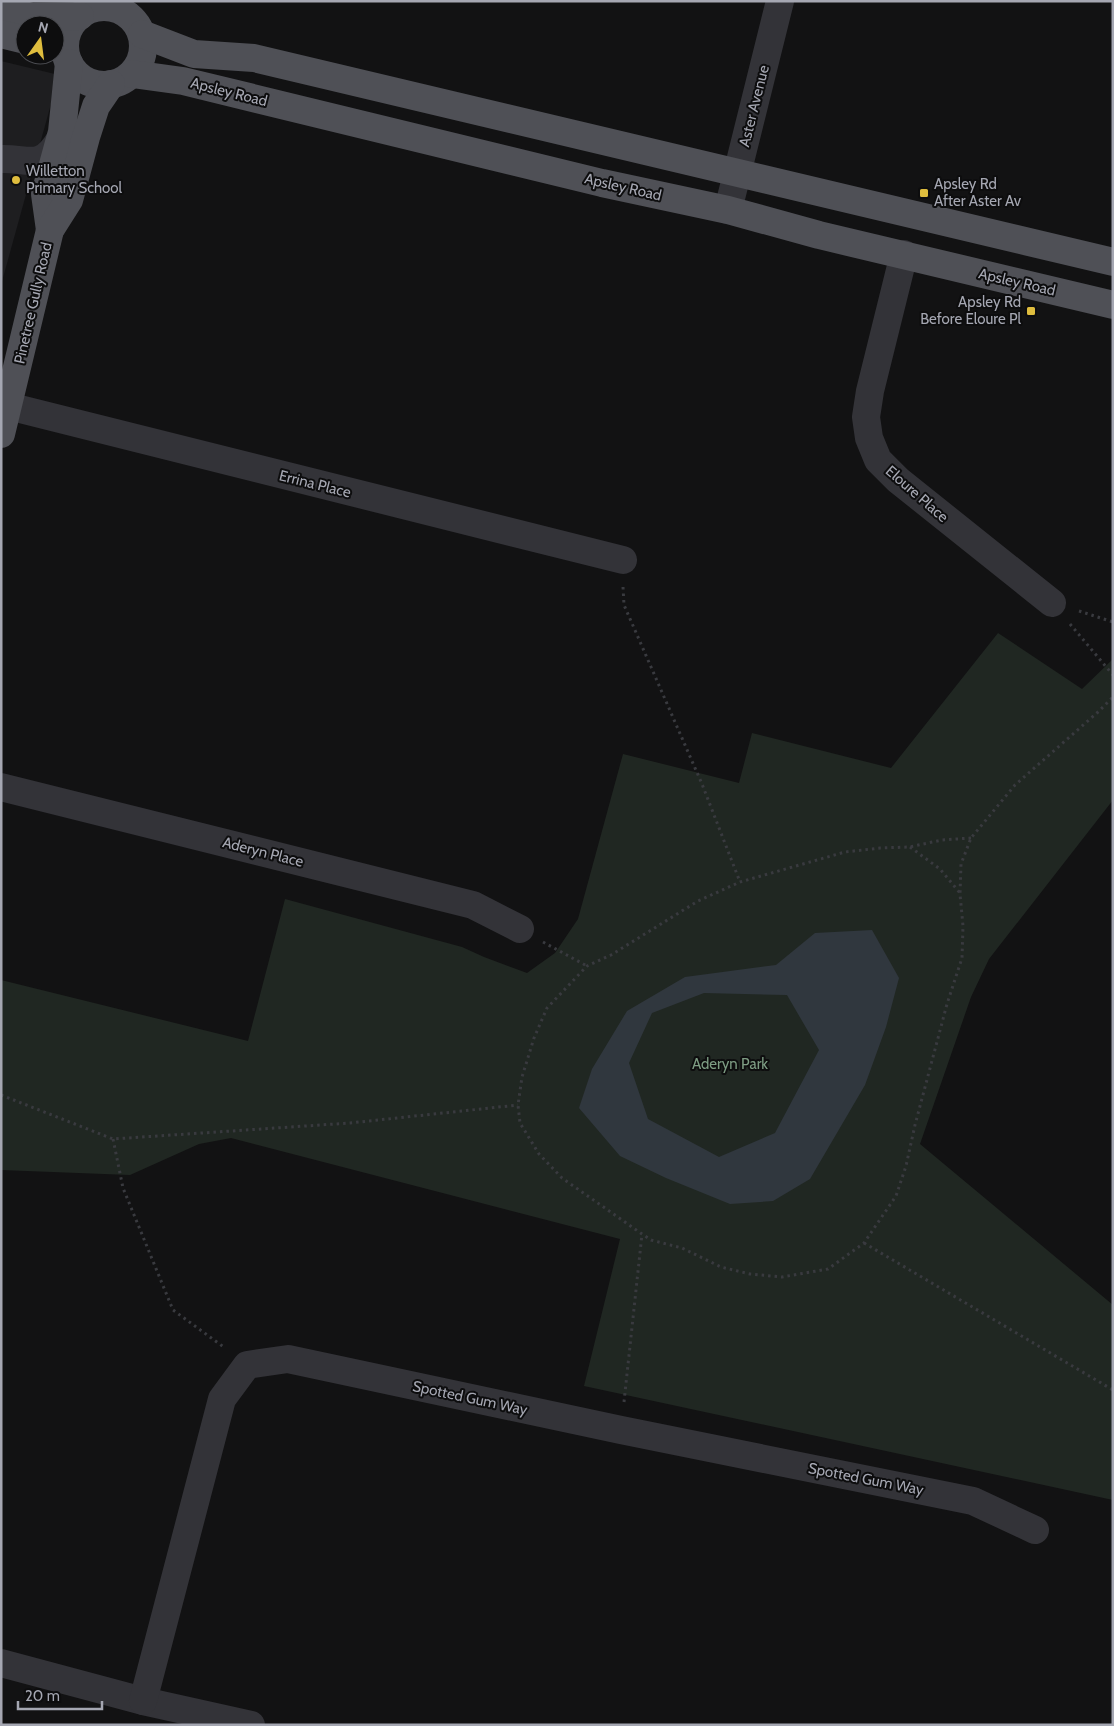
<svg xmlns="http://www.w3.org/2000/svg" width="1114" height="1726" font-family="Cabin,sans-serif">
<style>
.built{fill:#1e1e20}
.green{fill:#202722}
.water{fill:#30373e;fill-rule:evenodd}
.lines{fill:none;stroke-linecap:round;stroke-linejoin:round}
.path{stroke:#393a3f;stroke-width:3;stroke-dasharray:2.5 4;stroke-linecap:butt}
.minor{stroke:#333338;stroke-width:28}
.major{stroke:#4f5056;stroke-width:28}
.poi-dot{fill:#dfbd3e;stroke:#0d0d0e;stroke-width:2}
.labels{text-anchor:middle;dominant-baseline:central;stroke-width:4;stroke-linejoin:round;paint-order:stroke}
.street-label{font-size:15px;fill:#a5a7b2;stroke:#0d0d0e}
.poi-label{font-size:15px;fill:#a5a7b2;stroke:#0d0d0e;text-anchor:start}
.park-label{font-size:15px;fill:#7d9c83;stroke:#0d0d0e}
</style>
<rect width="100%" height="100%" fill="#121213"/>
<path class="built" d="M1,61L59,75L1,285Z"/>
<path class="green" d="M998,633L1082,689L1113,659V800L989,959L971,997L920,1144L1113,1305V1500L584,1386L620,1239L231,1138L199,1144L130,1175L1,1170V980L248,1041L285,899L462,947L484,957L527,973L555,953L578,919L623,754L739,783L752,733L891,768Z"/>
<path class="water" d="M872,930L899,978L886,1027L865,1085L810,1179L773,1201L730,1204L666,1178L620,1156L579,1108L592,1069L627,1011L685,977L776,965L815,933ZM704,993L787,995L819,1050L775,1133L719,1157L648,1119L629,1063L652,1013Z"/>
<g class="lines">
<g class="path">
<path d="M623,587L624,605L702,784L740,882"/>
<path d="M1079,611L1113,622"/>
<path d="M1070,624L1113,675"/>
<path d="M971,838L942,840L909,847L880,848L845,852L740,882L698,901L611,955L587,966L547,1008L534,1038L522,1077L518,1105L520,1123L539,1154L562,1178L642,1234L651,1240L682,1248L721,1267L750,1274L782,1277L828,1269L864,1243L896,1196L906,1166L915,1125L947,1004L962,958L963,926L960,894L961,864L971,838L1015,785L1098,712L1113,697"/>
<path d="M910,847L940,869L960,893"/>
<path d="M543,942L587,966"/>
<path d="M1,1095L113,1139L350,1123L518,1105"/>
<path d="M113,1139L123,1188L173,1310L225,1348"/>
<path d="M864,1243L1113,1390"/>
<path d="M624,1402L642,1234"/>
</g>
<g class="minor">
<path d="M1,159C29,158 40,171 59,141"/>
<path d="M728,210L780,1"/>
<path d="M904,254L870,391L866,417L869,438L878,460L898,480L1052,603"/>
<path d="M8,406L623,560"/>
<path d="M1,787L473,905L520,929"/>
<path d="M1,1663L143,1701L251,1725"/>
<path d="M143,1701L222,1399L247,1365L288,1359L621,1430L973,1501L1035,1530"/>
</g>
<g class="major">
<circle cx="104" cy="46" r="39"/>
<path d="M1,8L31,17L80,16"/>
<path d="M1,34L25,40"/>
<path d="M142,34L194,54L254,58L1113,262"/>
<path d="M132,74L183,81L602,183L728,210L819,235L1113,305"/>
<path d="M50,230L45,194L62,132L69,63"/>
<path d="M1,434L50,230L69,200L86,137L96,106L111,84"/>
</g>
</g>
<g class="poi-dot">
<circle cx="16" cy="180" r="5"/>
<rect x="919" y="188" width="10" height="10" rx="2.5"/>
<rect x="1026" y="306" width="10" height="10" rx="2.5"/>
</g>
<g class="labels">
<g class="street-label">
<text transform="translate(229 92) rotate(14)">Apsley Road</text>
<text transform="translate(754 106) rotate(-76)">Aster Avenue</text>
<text transform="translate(623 187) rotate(13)">Apsley Road</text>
<text transform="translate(1017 282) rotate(13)">Apsley Road</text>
<text transform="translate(33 303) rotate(-77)">Pinetree Gully Road</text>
<text transform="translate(315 484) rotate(14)">Errina Place</text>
<text transform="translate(917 494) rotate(41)">Eloure Place</text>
<text transform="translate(263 852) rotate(14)">Aderyn Place</text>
<text transform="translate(470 1398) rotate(12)">Spotted Gum Way</text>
<text transform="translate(866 1479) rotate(11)">Spotted Gum Way</text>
</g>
<g class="poi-label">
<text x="26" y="171">Willetton<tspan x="26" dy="17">Primary School</tspan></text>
<text x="934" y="184">Apsley Rd<tspan x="934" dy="17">After Aster Av</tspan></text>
<text x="1021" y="302" text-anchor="end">Apsley Rd<tspan x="1021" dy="17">Before Eloure Pl</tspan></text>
</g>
<g class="park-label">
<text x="730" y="1064">Aderyn Park</text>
</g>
</g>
<rect width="1114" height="1726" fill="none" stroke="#a5a7b2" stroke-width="5"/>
<g transform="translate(40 40) rotate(14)"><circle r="24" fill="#0d0d0e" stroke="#4a4b50"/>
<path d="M0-4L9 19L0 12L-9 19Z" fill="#dfbd3e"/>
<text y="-8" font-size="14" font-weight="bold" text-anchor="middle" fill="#a5a7b2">N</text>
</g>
<path d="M18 1701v8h84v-8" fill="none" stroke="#a5a7b2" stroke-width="2.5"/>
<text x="25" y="1701" font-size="15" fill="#a5a7b2" stroke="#0d0d0e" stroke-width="4" paint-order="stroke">20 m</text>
</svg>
